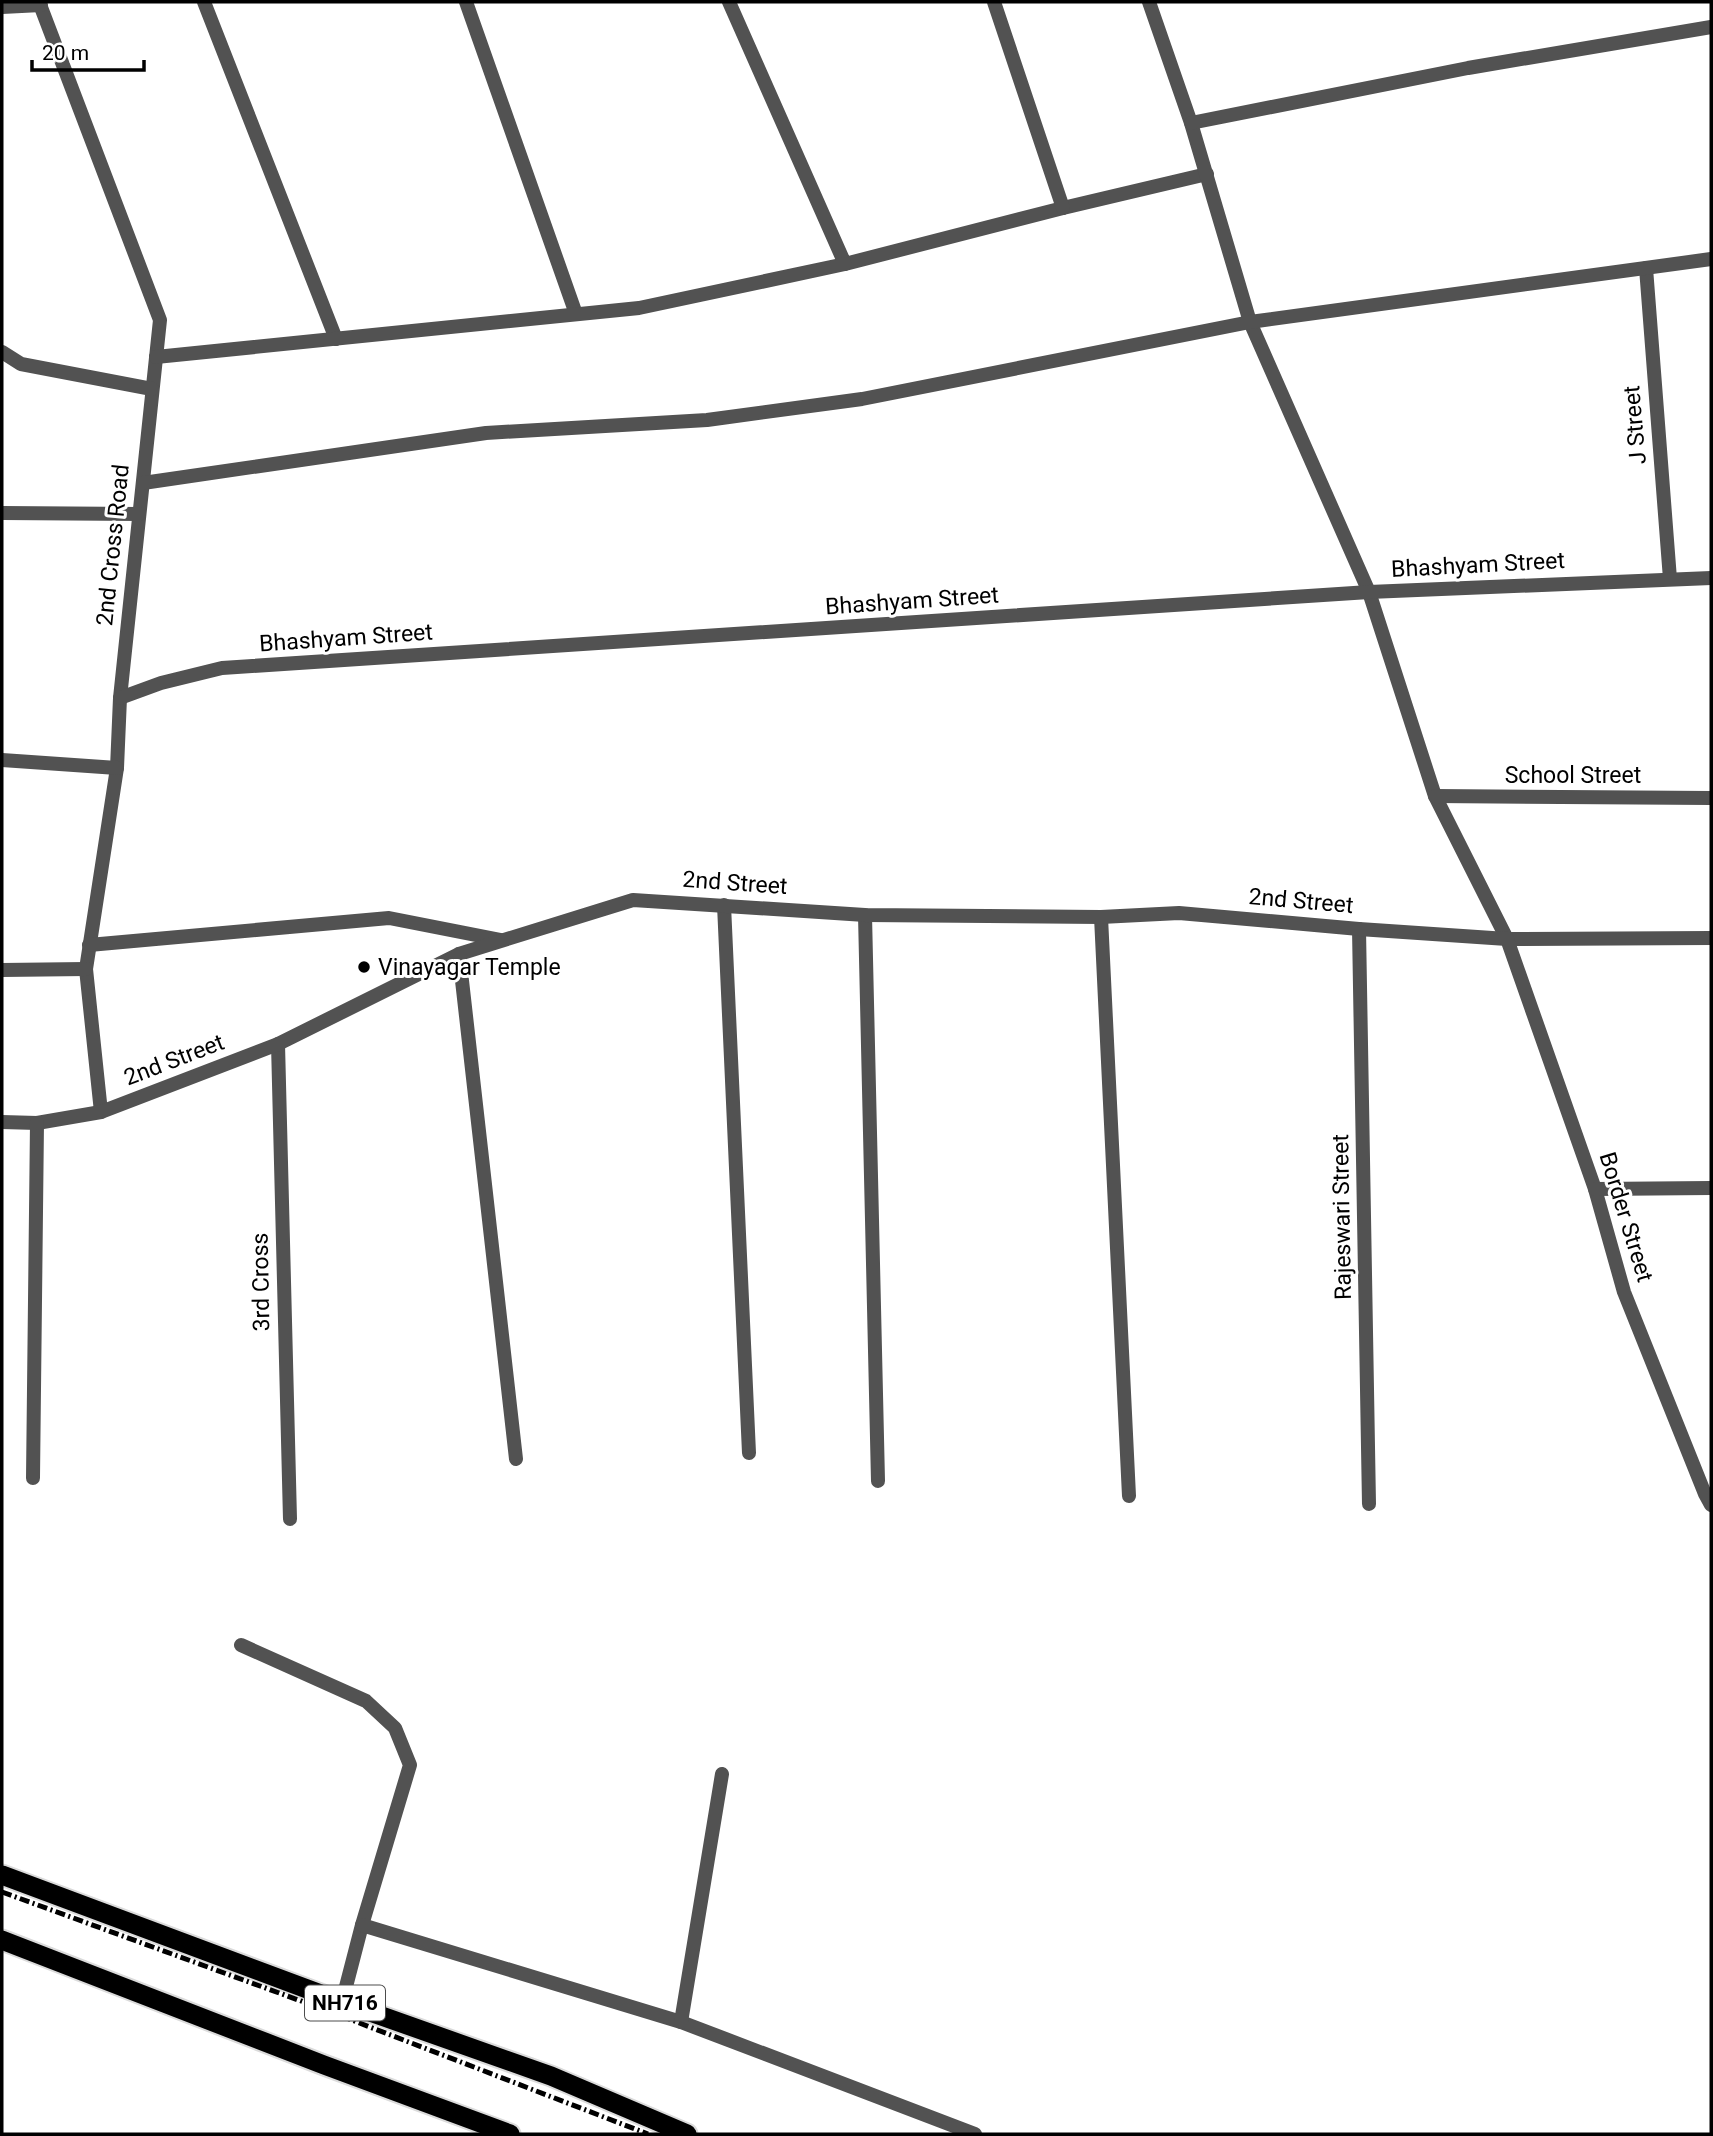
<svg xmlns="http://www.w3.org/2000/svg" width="1713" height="2136" font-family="Roboto,sans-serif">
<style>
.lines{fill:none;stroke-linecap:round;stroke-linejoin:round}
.trunk-casing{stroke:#dbdbdb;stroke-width:23}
.service{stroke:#525252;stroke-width:14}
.minor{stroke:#525252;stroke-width:14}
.trunk{stroke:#000;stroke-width:19}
.rail{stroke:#000;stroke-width:5;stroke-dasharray:10 3.5 2 3.5;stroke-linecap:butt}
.poi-dot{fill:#000;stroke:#fff;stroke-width:2.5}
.labels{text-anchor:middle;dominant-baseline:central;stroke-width:6;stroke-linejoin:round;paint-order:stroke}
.shield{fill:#fff;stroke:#4c4c4c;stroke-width:2}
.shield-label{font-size:21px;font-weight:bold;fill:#000}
.street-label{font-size:23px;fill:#000;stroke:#fff}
.poi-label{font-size:23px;fill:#000;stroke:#fff;text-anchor:start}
</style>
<rect width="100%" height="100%" fill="#fff"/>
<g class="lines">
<defs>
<g id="trunk">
<path d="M2,1875L342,2002L551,2076L687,2134"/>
<path d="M2,1940L324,2065L510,2134"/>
</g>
</defs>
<use href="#trunk" class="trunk-casing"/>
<g class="service">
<path d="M241,1645L366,1701L395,1728L410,1765L362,1925L342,2002"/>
<path d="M362,1925L681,2022L975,2134"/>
<path d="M681,2022L722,1774"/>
</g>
<g class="minor">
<path d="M39,2L160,320L120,698L117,768L86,969L101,1112"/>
<path d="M204,2L336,339"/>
<path d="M466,2L576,314"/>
<path d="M729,2L845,264L1063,208L1207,174"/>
<path d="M994,2L1063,208"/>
<path d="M1149,2L1191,123L1250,322L1369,592L1435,796L1507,939L1711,938"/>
<path d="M2,7L41,5"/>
<path d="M1191,123L1468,68L1711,27"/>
<path d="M1646,268L1670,579"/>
<path d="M2,352L21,364L152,389"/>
<path d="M156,357L639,308L845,264"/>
<path d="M143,483L486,433L707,420L862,399L1250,322L1711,259"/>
<path d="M2,513L139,514"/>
<path d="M120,698L161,683L222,668L1369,592L1711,578"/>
<path d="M2,760L117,768"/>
<path d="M1435,796L1711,798"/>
<path d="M724,905L749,1453"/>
<path d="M865,915L878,1481"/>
<path d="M1101,917L1129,1496"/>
<path d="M1359,929L1369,1504"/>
<path d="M89,945L389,918L501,940"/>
<path d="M459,954L516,1459"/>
<path d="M2,970L86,969"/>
<path d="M278,1044L290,1519"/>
<path d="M2,1122L37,1123L101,1112L278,1044L459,954L633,900L865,915L1101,917L1179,913L1359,929L1507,939L1595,1189L1624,1292L1705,1494L1711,1505"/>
<path d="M1595,1189L1711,1188"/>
<path d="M33,1478L37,1123"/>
</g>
<use href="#trunk" class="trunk"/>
<path class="rail" d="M2,1892L323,2009L648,2134"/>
</g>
<circle class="poi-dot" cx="364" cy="967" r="7"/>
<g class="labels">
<rect class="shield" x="305" y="1985.5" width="80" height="35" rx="5"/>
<g class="shield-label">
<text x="345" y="2003">NH716</text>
</g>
<g class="street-label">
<text transform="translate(1635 425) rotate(-95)">J Street</text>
<text transform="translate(113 545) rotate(-84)">2nd Cross Road</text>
<text transform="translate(1478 565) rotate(-3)">Bhashyam Street</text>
<text transform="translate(912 601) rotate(-4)">Bhashyam Street</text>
<text transform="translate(346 638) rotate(-4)">Bhashyam Street</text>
<text x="1573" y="775">School Street</text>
<text transform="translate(735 883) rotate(4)">2nd Street</text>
<text transform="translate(1301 901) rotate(5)">2nd Street</text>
<text transform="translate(174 1060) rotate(-21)">2nd Street</text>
<text transform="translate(1342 1217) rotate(-91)">Rajeswari Street</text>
<text transform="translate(1626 1217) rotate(73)">Border Street</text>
<text transform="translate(261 1282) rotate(-91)">3rd Cross</text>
</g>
<g class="poi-label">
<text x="378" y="967">Vinayagar Temple</text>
</g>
</g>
<rect width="1713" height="2136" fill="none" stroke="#000000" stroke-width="7"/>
<path d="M32 60v10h112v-10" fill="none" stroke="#000000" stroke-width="3.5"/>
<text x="42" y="60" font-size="21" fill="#000000" stroke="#ffffff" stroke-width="5" paint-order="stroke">20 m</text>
</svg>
